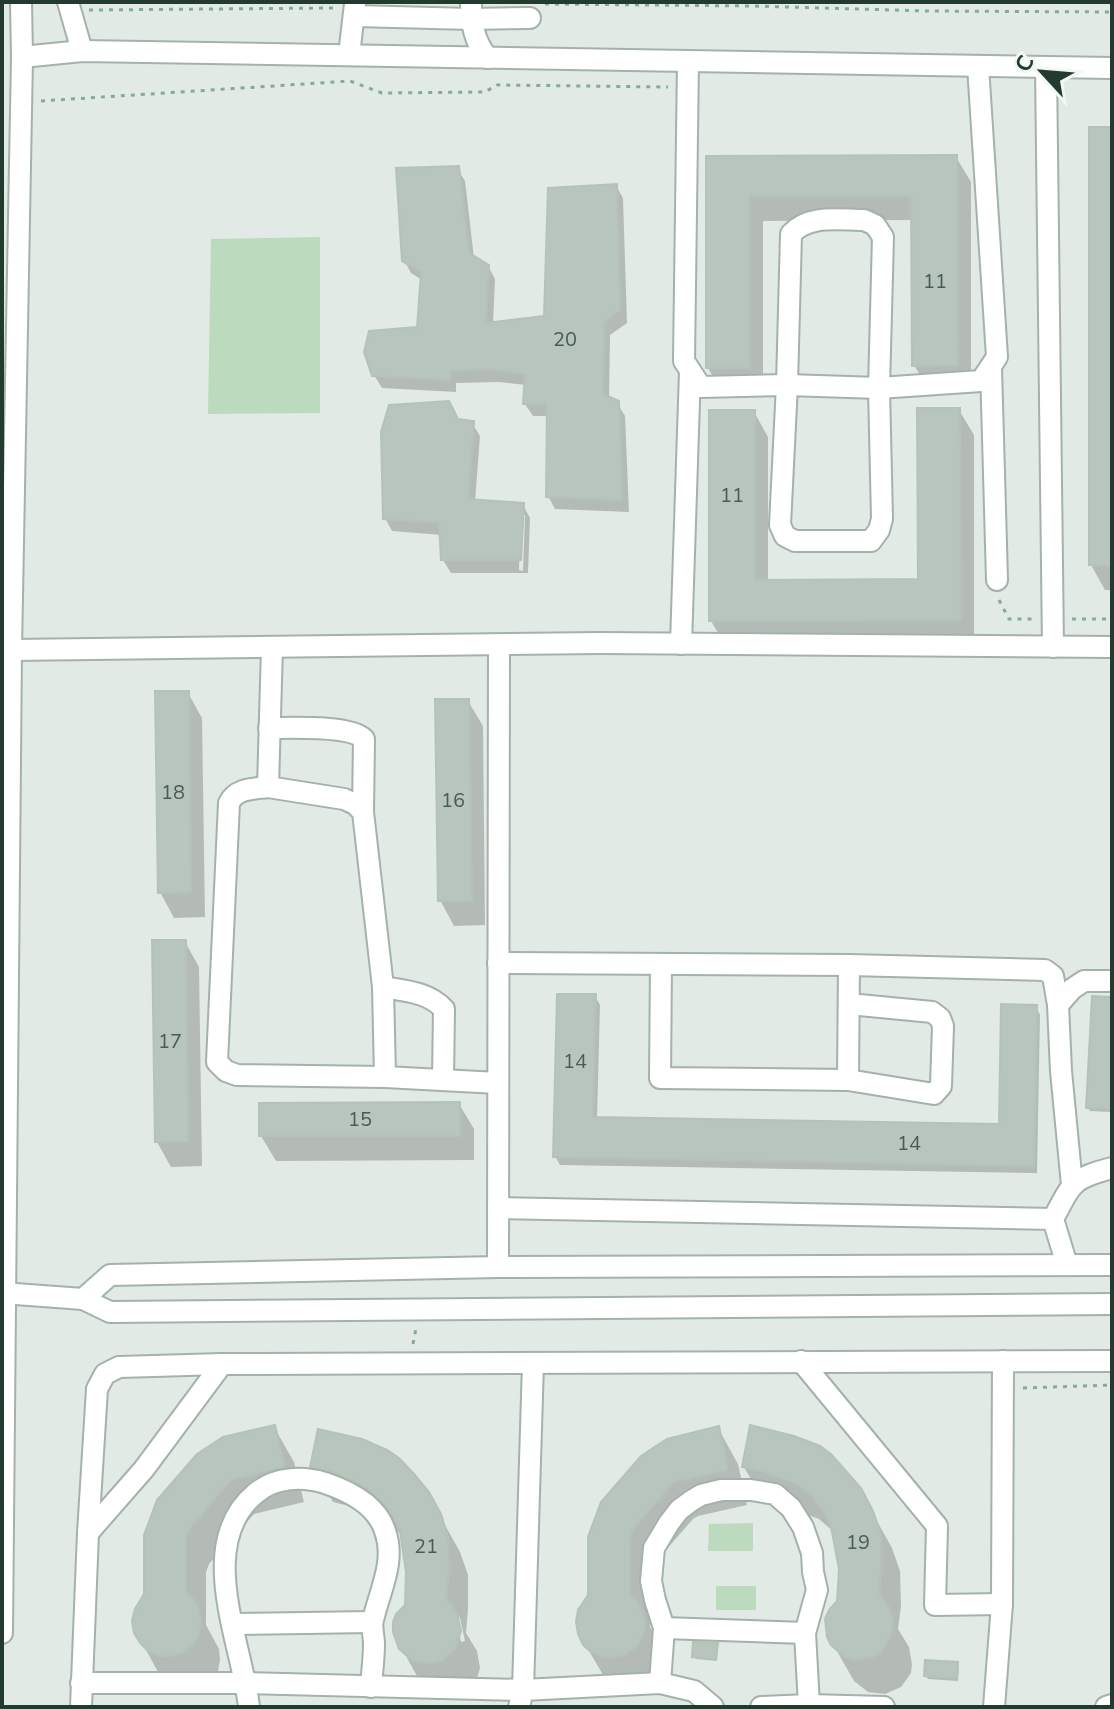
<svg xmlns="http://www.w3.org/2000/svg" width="1114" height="1709" font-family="'Nunito Sans',sans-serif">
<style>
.green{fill:#bcdabd}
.shadow{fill:#0003;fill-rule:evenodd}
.building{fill:#b7c5bd;stroke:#b4c3ba;stroke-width:2}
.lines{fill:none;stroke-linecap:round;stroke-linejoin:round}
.minor-casing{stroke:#a4b2aa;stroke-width:24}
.path{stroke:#84ab97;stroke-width:3;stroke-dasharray:4 6;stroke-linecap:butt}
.minor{stroke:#fff;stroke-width:20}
.labels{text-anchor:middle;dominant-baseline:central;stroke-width:7;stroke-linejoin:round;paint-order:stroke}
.number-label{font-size:20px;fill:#485d52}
</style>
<rect width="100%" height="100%" fill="#e1eae4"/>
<g class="green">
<path d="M320,237V413L208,414L211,239Z"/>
<path d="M753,1523V1551H708L709,1524Z"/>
<rect x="716" y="1586" width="40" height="24"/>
</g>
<g class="shadow">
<path d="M1112,129V590H1105L1091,565Z"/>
<path d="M956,157L971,182V390H929L914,365V220L763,221V393H723L708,368V158Z"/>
<path d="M457,168L465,181L474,258L488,266L495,279L493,324L546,318L616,186L623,198L627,323L610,335L609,399L617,403L625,416L629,512L555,509L548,496L549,416H533L525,404L526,385L499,382L456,383V392L382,388L374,375L419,329L422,280L411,273L404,260Z"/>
<path d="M959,410L974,435V645L726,646L711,621L754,412L768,437V582L920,581Z"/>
<path d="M457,421L472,423L480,436L475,502L523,505L530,518L528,573H451L443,560L442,535L392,531L385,518ZM521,515H525L523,571L519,570Z"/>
<path d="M188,693L202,718L205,917L174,918L160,892Z"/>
<path d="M468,701L483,726L485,925L454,926L440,900Z"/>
<path d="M185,942L199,967L202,1166L171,1167L157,1142Z"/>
<path d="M595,996L600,1005L597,1119L1001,1126L1036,1007L1040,1015L1037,1173L560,1165L555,1156Z"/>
<path d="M1112,999V1112L1090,1111L1088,1108Z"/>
<path d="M459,1104L474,1129V1160L276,1161L261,1136Z"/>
<path d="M274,1427L294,1462L304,1502L254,1514L209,1564L206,1572V1625L219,1649L220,1660L218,1671L212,1680L162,1679L136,1632L146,1594V1536Z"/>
<path d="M718,1428L738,1464L747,1505L698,1516L693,1519L653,1565L650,1574V1627L663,1650L662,1672L606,1680L585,1644L590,1596V1537Z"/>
<path d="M312,1466L427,1493L460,1552L468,1575V1609L466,1633L477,1651L480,1668L475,1685H422L397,1640L407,1606L408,1572L402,1536L392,1525L361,1509L333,1502ZM455,1613L460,1618L465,1641L461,1642Z"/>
<path d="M744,1467L859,1489L892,1548L900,1571L901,1606L898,1629L909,1647L912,1664L911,1673L901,1687L885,1694L868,1692L854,1681L829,1637L839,1602L841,1568L834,1532L819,1519L784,1506L764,1502Z"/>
<path d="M716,1645L718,1648L717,1661L696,1659L694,1656Z"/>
<path d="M957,1664L959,1667L958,1681L928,1679L926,1676Z"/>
</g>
<g class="building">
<path d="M1089,127H1112V566L1089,565Z"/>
<path d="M957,155L958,365L912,366L911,196H749L750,368H706V156Z"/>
<path d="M459,166L469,253L489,265L486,323L544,316L548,188L617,184L620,310L604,322L603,394L619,401L622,500L546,497L547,404H523L525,374L491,369L450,371V380L372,376L364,352L369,331L417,327L421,272L402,261L396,168Z"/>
<path d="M449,401L458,419L474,421L468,499L524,503L521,560H441L439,523L383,519L381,432L389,405Z"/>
<path d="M917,408H960L961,620L709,621V410H755V580L918,579Z"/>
<path d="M155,691H189L191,892L158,893Z"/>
<path d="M435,699H469L472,901H438Z"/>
<path d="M152,940H186L188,1141L155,1142Z"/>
<path d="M557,994H596L593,1117L999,1124L1001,1004L1037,1005L1034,1166L553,1157Z"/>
<path d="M1092,996L1112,997V1109L1086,1108Z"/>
<path d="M460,1102V1136H259V1103Z"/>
<path d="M275,1425L285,1467L234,1479L229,1482L190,1528L186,1536V1593L194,1600L199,1611L201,1623L199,1635L192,1645L183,1652L171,1656H159L148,1651L140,1643L134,1633L132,1621L135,1609L144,1594V1535L157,1500L197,1454L223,1437Z"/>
<path d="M750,1425L794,1436L820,1446L831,1454L861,1488L873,1511L881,1534V1569L879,1594L890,1609L893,1618L891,1637L881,1652L873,1657L854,1660L845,1657L831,1645L827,1637L825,1619L829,1610L837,1601L839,1569L831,1527L824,1512L811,1495L796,1484L762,1471L742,1467Z"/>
<path d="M719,1426L728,1470L678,1481L673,1483L633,1529L630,1537V1594L638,1602L643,1612L645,1624L643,1636L636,1646L627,1654L615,1657H603L592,1653L583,1645L578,1634L576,1622L578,1610L588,1595V1537L601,1502L641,1456L667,1439Z"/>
<path d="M318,1429L362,1439L387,1450L399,1458L414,1474L429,1492L441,1514L448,1537L449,1572L446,1598L457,1613L461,1631L455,1649L441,1661L432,1663L413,1661L399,1649L393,1632V1622L396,1614L405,1605L406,1572L400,1531L386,1506L369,1490L339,1474L310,1467Z"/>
<path d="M693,1642L718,1643L716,1659L692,1657Z"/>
<path d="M925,1660L958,1662L957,1678L924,1676Z"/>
</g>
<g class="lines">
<defs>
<g id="minor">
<path d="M68,2L82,51"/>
<path d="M471,2C471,23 474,42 488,58"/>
<path d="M355,16L471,19L530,18"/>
<path d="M349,55L355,4"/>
<path d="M22,57L82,51L1112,68"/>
<path d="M688,61L684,361L701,387L787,385L879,388L981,381L997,357L978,66"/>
<path d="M1046,67L1053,647"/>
<path d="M864,220L875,225L883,237L879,388L882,519L879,530L871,541H795L785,536L780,525L787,385L791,234C809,214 839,220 864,220Z"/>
<path d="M991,367L997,580"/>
<path d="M681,644L690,371"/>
<path d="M11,650L601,643L1112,647"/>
<path d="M269,728C291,728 350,725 364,739L363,812"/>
<path d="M268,787L344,799L355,804L363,812L383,987L385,1077L237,1075L226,1071L217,1062L229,803C236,788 253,789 268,787Z"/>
<path d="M268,787L272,647"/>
<path d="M498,963L849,965L1045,970L1053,976L1058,1005L1061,1071L1072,1185"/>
<path d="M661,964L660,1078L848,1080L849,965"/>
<path d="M383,987C406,991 428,992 444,1009L443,1079"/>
<path d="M1058,1005L1072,989L1084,981H1112"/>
<path d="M385,1077L498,1083"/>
<path d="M848,1080L934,1094L941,1086L943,1026L940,1018L932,1012L849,1004"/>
<path d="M498,1208L1053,1219L1067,1265"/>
<path d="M1053,1219C1073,1182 1071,1179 1112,1168"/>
<path d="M1112,1265L498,1267L110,1275L83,1299L110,1312L1112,1304"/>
<path d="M498,1267L499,645"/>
<path d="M2,1293L83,1299"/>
<path d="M801,1361L937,1526L935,1605L1002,1604"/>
<path d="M88,1533L144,1469L222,1364"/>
<path d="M233,1624L372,1622"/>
<path d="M664,1628L805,1633"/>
<path d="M2,1633L11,650L22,57L21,2"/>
<path d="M81,1683H247L523,1690L533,1363"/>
<path d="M660,1683L664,1628L655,1600L651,1581L654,1548L669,1523L679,1510L691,1501L701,1495L721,1490H751L775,1494L791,1508L803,1527L812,1553L813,1572L817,1590L805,1633L809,1705"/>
<path d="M81,1707L88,1533L97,1389L105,1374L119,1367L222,1364L1112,1361"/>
<path d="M249,1707C242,1642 194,1544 256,1493C275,1477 302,1476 325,1483C349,1491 377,1505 385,1531C396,1561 380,1590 373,1620C371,1627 374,1636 374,1644C374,1658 372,1672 371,1687"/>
<path d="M519,1707L523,1690L660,1683L694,1691L713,1707"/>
<path d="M761,1707L809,1705L884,1707"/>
<path d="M994,1707L1002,1604L1003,1361"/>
<path d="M1106,1707L1112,1705"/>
</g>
</defs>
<use href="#minor" class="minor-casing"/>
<g class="path">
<path d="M545,4L753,6L928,11L1112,12"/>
<path d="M89,10L333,8"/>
<path d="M41,101L350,81L382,93L485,92L497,85L668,87"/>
<path d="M999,600L1009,619H1032"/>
<path d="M1072,619H1112"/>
<path d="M413,1344L416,1328"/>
<path d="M1023,1388L1112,1385"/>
</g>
<use href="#minor" class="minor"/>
</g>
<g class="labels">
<g class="number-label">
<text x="935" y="281">11</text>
<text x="565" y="339">20</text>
<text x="732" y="495">11</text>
<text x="173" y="792">18</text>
<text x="453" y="800">16</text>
<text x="170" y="1041">17</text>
<text x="575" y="1061">14</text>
<text x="360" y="1119">15</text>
<text x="909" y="1143">14</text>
<text x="858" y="1542">19</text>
<text x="426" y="1546">21</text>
</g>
</g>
<rect width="1114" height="1709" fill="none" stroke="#233a2f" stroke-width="8"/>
<g transform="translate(1042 72) rotate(296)" stroke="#f1f7f3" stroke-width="6" paint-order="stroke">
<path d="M0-6L14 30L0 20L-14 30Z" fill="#233a2f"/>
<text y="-12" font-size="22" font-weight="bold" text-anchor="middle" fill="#233a2f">С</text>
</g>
</svg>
